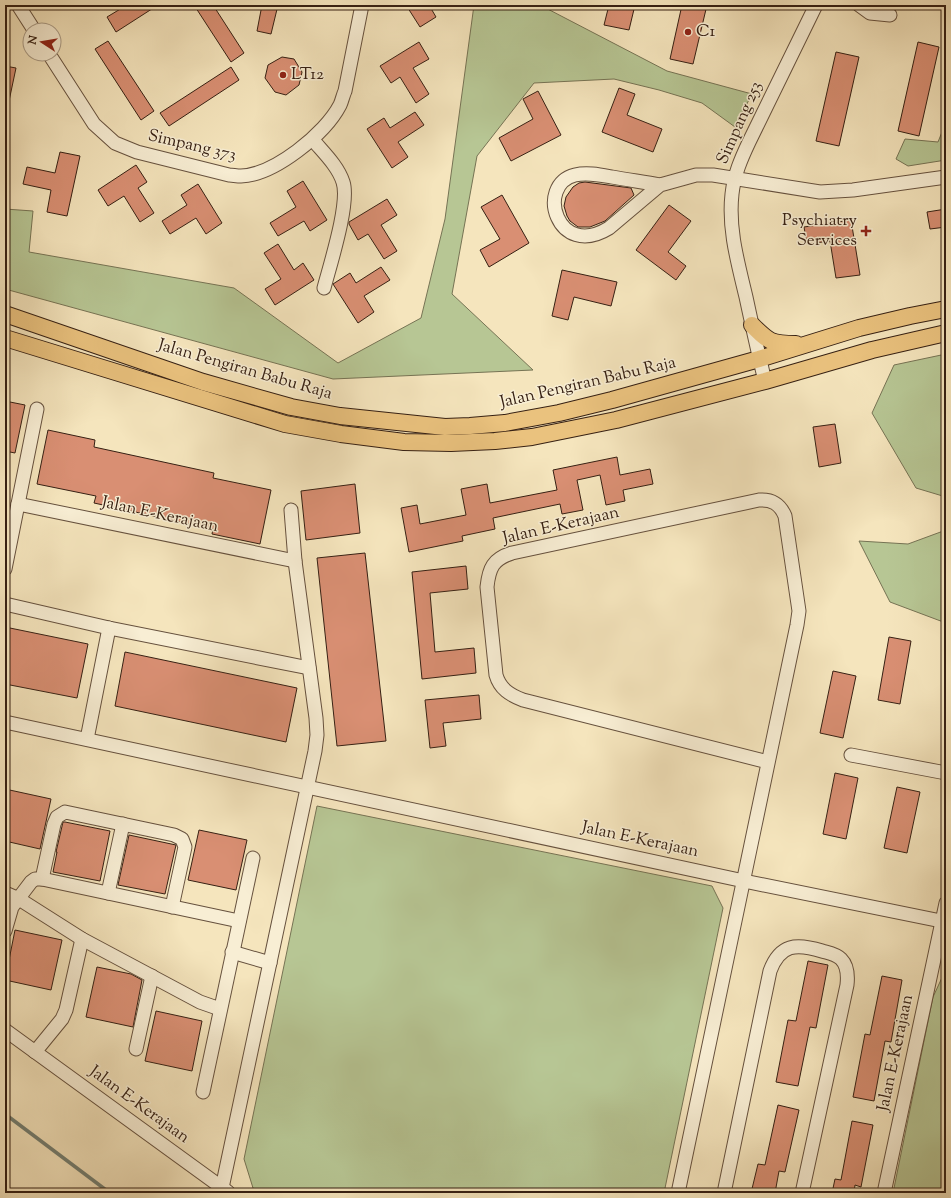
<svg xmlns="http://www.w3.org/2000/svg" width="951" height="1198" font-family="'Sorts Mill Goudy',serif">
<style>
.green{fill:#b7c694;stroke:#767354}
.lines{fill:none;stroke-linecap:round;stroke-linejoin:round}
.stream{stroke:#737f72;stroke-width:3.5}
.building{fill:#d98f73;stroke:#362013}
.minor-casing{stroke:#66513e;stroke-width:15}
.major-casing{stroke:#362013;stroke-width:18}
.minor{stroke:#f8eed4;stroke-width:13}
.major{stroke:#eac27e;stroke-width:16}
.poi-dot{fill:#8f2418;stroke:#f8eed4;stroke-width:1.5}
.labels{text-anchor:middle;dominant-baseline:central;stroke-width:3;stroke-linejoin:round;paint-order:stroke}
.poi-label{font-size:17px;fill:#362013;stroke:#f8eed4;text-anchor:start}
.street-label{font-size:17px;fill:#362013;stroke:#f8eed4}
</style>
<rect width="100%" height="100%" fill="#f5e5bd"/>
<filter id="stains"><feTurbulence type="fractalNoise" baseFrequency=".005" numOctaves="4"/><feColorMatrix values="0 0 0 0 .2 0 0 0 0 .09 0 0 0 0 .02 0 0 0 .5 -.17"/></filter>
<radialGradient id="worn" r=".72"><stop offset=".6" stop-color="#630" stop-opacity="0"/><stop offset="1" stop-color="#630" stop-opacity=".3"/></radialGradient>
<g class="green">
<path d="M474,5H540L667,71L752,94L735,127L702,103L659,90L614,79L534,83L477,156L452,294L533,370L333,379L5,289V209L33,211L29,252L234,288L338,363L421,318L445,219Z"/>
<path d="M946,122V160L908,166L896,159L905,139L938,142Z"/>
<path d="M946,354V497L916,488L872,413L894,365Z"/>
<path d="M946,530V623L890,602L859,541L908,544Z"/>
<path d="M317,806L712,886L723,908L664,1193H259L253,1188L244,1159Z"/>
<path d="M946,969V1193H893L933,997Z"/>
</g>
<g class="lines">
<path class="stream" d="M5,1114L110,1193"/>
</g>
<g class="building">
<path d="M127,5H158L116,32L107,17Z"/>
<path d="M194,5H213L244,53L231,62Z"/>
<path d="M262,5H278L271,34L257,31Z"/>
<path d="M406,5H429L436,17L420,27Z"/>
<path d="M609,5H635L629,30L604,25Z"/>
<path d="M682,5H707L693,64L670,59Z"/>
<path d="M108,41L154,111L141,120L95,49Z"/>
<path d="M419,42L429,59L413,68L429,94L416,103L400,77L391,83L380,66Z"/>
<path d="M918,42L939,47L919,136L898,131Z"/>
<path d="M836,52L859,57L839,146L816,141Z"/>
<path d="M282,57L294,59L302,72L299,85L286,95L275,92L265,78L268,65Z"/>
<path d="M5,66L16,68L9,101L5,100Z"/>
<path d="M231,67L239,80L169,126L160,113Z"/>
<path d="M619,88L635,94L627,115L662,129L653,152L602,132Z"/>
<path d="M538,91L561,135L511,161L499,138L533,119L523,99Z"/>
<path d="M415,112L424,125L398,142L408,157L392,168L367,129L384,118L390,128Z"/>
<path d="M60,152L80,156L67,216L47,212L51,190L23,184L27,167L55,173Z"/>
<path d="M136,165L147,182L138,188L154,213L140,222L124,196L108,206L98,190Z"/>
<path d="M303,181L327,220L310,231L304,221L278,236L270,223L296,207L287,191Z"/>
<path d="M585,182L631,188L634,195L605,221L590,227H578L570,221L567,216L564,206L566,197L573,187L579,183Z"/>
<path d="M198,184L222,223L206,234L196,218L170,234L162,221L187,205L181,195Z"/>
<path d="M502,195L529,243L489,267L480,250L500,239L481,207Z"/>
<path d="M387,199L397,215L381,225L397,251L384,259L368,234L358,240L349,224V222Z"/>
<path d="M669,205L691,221L668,252L686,266L676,280L636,250Z"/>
<path d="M946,209V227L930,229L927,212Z"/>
<path d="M851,220L860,275L836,278L830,241L807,244L804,227Z"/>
<path d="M278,244L294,270L303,263L314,280L275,305L265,289L281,279L264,253Z"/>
<path d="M381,267L390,280L364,296L374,312L358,323L333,284L350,273L356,283Z"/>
<path d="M562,270L617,282L611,306L574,297L568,320L552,316Z"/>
<path d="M5,401L25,405L15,453L5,451Z"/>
<path d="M835,424L841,463L819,467L813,427Z"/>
<path d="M48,430L95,440L94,447L214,473L213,478L271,490L260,544L212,534L213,529L94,503L96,496L37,484Z"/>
<path d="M617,457L620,475L650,469L653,484L623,490L625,501L606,505L600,475L582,479L577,480L583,510L562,514L560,504L493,518L495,529L462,536L463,541L409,552L401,508L417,505L420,524L466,515L461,489L487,484L490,503L557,490L553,470Z"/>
<path d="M355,484L360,533L306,540L301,491Z"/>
<path d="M365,553L386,741L337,746L317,558Z"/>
<path d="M466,566L468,589L430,593L435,652L474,648L476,673L422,679L412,572Z"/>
<path d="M5,627L88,644L77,698L5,684Z"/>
<path d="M889,637L911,641L900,704L878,700Z"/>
<path d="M125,652L297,688L286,742L115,706Z"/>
<path d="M833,671L856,676L843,738L820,733Z"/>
<path d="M479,695L481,719L443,723L446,746L430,748L425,700Z"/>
<path d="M835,773L858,778L846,839L823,834Z"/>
<path d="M897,787L920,792L907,853L884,848Z"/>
<path d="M5,789L51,799L40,849L5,841Z"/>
<path d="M63,822H65L110,831L100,881L53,872L57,852H56Z"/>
<path d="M199,830L247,840L236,890L188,880Z"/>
<path d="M129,835L176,845L165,894L118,885Z"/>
<path d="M15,930L62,940L51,990L5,980Z"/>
<path d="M808,961L828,965L816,1028L810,1027L798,1086L776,1082L788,1020L796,1021Z"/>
<path d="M97,967L131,974L142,980L133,1027L86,1017Z"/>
<path d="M882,976L902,980L891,1042L885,1041L874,1101L853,1097L865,1034L870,1035Z"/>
<path d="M156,1011L202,1021L192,1071L145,1061Z"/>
<path d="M778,1105L799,1110L785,1172L779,1171L775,1193H751L758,1164L765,1165Z"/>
<path d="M852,1121L873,1125L861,1187L855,1185L854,1193H832L835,1179L841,1180Z"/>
</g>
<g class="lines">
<defs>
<g id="minor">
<path d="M18,5L34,30"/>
<path d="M859,5L870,13L890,15"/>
<path d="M49,54L94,124L115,143L137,152L229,175C232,175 237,176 241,176C274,175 325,134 340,105C342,101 343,95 345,91L362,5"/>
<path d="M313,140C323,152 338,166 343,182C350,203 330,265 324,288"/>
<path d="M660,185C644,182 628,180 612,177C601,175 587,172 575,175C535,185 557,260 609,228L660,185L696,175H713L820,192L853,190L946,177"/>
<path d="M765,381C758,353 752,325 746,297C738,263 728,229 732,194C734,175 741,159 749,142L816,5"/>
<path d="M18,504L295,561"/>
<path d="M5,569L37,409"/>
<path d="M5,604L109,628L309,668"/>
<path d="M5,722L744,881L946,922"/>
<path d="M87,739L109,628"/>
<path d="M851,755L946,773"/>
<path d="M42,879L54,824L57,817L65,812L174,835L182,839L185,847L172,907"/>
<path d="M5,893L19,899L82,939L200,1002L220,1009"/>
<path d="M108,893L123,824"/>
<path d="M5,931L12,907L31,882L35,879H42L239,921"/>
<path d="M232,952L270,963"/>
<path d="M5,1030L228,1192"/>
<path d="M136,1049L152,976"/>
<path d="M35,1052L62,1019L66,1010L82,939"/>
<path d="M203,1092L253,858"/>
<path d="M222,1188L315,751L317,735L316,718L295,561L291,510"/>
<path d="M678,1193L797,625L799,611L785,516C780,504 772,499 759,500L512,553C493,559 489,568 487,587L496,675C500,689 510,695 523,700L768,762"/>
<path d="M724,1193L770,971C780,944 796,943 822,951C829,953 836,954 841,959C848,966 848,976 847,985L802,1193"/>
<path d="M884,1193L946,903"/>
</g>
<g id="major">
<path d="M5,314L203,382L291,407L340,416L445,427L470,426L505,423L559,413L612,400L759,359L859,328L910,316L946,309"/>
<path d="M752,325C769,342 771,344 796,344"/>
<path d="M5,338L285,424L341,434L404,442L451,443L495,441L532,437L616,420L765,381L872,350L946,333"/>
</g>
</defs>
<use href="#minor" class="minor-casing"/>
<use href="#major" class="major-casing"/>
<use href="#minor" class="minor"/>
<use href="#major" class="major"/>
</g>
<g class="poi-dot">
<circle cx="688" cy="32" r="4"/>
<circle cx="283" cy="75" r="4"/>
<path d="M864 225h4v4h4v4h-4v4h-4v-4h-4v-4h4z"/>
</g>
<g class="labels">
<g class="poi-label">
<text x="696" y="32">C1</text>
<text x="291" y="75">LT12</text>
<text x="857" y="221" text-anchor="end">Psychiatry<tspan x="857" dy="20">Services</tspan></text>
</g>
<g class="street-label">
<text transform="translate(740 123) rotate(-66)">Simpang 253</text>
<text transform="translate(192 146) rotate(13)">Simpang 373</text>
<text transform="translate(245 370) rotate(16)">Jalan Pengiran Babu Raja</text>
<text transform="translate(588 383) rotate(-13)">Jalan Pengiran Babu Raja</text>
<text transform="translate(160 515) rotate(12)">Jalan E-Kerajaan</text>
<text transform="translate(561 526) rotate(-13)">Jalan E-Kerajaan</text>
<text transform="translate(640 840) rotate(12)">Jalan E-Kerajaan</text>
<text transform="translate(896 1053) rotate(-78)">Jalan E-Kerajaan</text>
<text transform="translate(139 1105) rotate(36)">Jalan E-Kerajaan</text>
</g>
</g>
<rect width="951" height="1198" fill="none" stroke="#f5e5bd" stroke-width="20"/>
<rect x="6" y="6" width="939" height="1186" fill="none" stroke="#362013" stroke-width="2"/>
<rect x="10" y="10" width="931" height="1178" fill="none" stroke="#362013"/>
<g transform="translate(42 42) rotate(282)"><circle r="19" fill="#f8eed4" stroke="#aa9c87"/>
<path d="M0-3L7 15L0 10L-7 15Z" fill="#8f2418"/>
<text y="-6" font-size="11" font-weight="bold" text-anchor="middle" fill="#362013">N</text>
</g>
<rect width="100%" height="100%" filter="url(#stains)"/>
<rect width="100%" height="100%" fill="url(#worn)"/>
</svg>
